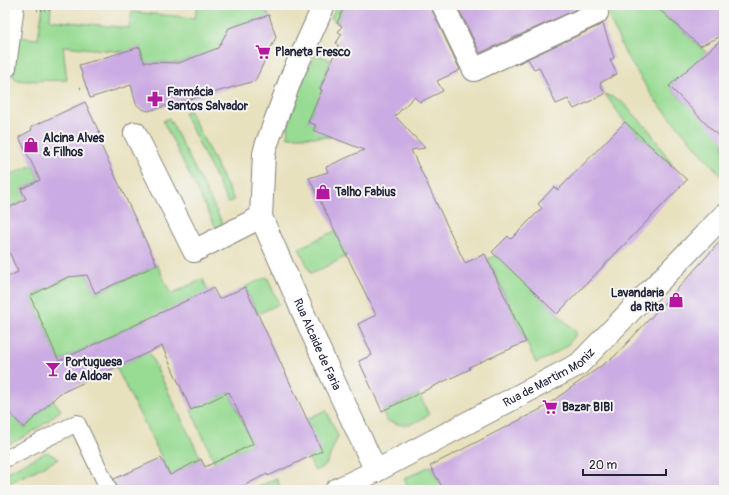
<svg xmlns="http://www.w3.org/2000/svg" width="729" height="495" font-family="Pangolin,sans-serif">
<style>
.built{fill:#e4d3f2}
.green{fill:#98db93;stroke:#5d7e67}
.building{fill:#cbabe3}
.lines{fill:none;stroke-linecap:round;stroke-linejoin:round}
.service-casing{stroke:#85827c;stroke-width:18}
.minor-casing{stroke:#85827c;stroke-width:24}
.tertiary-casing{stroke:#85827c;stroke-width:24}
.path{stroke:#85827c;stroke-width:2.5;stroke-dasharray:1 3;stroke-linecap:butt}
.service{stroke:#fff;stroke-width:16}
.minor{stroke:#fff;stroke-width:22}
.tertiary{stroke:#fff;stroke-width:22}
.labels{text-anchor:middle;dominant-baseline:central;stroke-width:4;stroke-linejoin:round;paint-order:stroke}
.poi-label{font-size:12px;font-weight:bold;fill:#22223b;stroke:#f6f6f2;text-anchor:start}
.street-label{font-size:12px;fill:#22223b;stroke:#f6f6f2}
</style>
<rect width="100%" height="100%" fill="#f6f6f2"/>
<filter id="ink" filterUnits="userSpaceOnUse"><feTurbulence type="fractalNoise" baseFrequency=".025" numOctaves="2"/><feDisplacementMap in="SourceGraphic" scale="8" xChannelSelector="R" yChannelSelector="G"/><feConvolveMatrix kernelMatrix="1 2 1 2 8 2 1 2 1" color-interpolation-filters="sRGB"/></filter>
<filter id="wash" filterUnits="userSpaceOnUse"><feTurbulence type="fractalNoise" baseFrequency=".012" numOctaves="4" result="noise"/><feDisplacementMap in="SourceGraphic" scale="16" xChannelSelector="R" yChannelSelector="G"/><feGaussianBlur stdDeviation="0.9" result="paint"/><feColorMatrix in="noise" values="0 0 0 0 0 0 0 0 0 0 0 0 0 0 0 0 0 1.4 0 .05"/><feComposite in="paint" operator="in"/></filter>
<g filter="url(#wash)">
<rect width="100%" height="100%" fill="#e8e1be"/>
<path class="built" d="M5,243L18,272L5,278Z"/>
<g class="green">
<path d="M43,5H51L50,20L129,28L132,12L195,18L197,5H262L264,6L271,20L263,17L218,49L179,63L158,62L145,65L140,47L125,52L63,46L67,80L26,81L17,80L13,76L18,37L38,39Z"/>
<path d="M337,5H345L337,23L331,18Z"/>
<path d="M630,5H654L707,53L669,86L686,104L722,67L724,179L654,99L625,53L608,15Z"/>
<path d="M315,54L331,60L320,89L322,90L321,94L308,121L316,125L314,129L331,137H287C288,111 305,77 315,54Z"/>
<path d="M605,94L621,101L649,130L675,169L625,122Z"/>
<path d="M189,110L234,200L228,203L184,113Z"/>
<path d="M169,118L223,224L216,228L163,121Z"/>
<path d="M33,165L40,180L21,189L26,199L5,210V177Z"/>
<path d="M335,231L347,256L311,274L299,248Z"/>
<path d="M496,255L577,333L567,346L549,357L536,363L488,259Z"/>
<path d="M157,265L171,294L203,279L208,291L207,371L219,397L229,392L253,444L215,463L191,410L199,406L174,353L167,357L149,318L59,361L30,296L84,270L96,293Z"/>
<path d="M267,277L279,304L258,314L245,287Z"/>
<path d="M149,352L201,459L174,473L183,490H178L116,367Z"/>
<path d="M419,394L429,415C410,425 408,428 387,421L382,411Z"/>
<path d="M53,400L61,410C41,427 30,435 5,446V408L24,428Z"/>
<path d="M326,410L338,436L326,465L315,471L308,457L307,419Z"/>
<path d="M47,452L59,459L5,485V473Z"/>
<path d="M430,466L444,490H410L404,479Z"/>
<path d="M276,478L280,487L274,490H253Z"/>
</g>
<g id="blocks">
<g class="building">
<path d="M345,5H431L432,10L460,70L437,81L443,91L420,102L414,97L395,116L425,148L411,150L465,263L485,254L526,342L469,367L470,369L382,411L359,361L372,355L358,324L376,315L309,178L328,172L326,167L364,150L313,130L316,125L308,122L322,90L320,89L338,45L336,43L342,34L338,32L342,26L337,23Z"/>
<path d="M457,5H572L575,10L480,53Z"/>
<path d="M654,5H724V35L700,46Z"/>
<path d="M269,15L276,37L255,81L148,111L142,109L136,104L131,85L90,98L79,65L140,47L144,62L179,63L218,48L229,28Z"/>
<path d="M603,24L614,58L610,60L617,74L600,83L605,94L574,109L568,99L556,104L539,67L534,69L528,59L514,65Z"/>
<path d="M724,37V142L669,86Z"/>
<path d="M85,102L100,134L96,135L157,265L95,293L87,275L68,277L30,296L59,361L213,288L219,299L245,287L322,451L268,476L267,474L235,490H118L114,479L161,458L170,475L201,459L205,467L253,444L229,392L191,410L162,346L59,394L24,428L5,408V278L18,272L5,243V210L26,199L21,189L40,180L19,137L32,130L31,127Z"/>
<path d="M625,122L687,180L557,314L492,252L508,236L511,239L542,208L538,204L554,187L558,190Z"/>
<path d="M724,237V490H444L430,466L543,408L615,356L681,285Z"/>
</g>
</g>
</g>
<g filter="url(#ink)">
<use href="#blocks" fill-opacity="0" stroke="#85827c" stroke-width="1"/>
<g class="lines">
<defs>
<path id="service" d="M5,459L77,423L109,490"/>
<g id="minor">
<path id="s1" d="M324,5L291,78L266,146L264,154L261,217L324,360L376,471"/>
<path d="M443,5L474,70L597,13L593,5"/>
<path d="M5,67L13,5"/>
<path d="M135,133L194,251L261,217"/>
</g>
<g id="tertiary">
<path id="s2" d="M336,490L376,471L579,364L724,215"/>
</g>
</defs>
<use href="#service" class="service-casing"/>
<use href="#minor" class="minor-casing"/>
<use href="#tertiary" class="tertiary-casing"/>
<g class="path">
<path d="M37,10H51"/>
<path d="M80,88H84"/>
</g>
<use href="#service" class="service"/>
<use href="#minor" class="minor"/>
<use href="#tertiary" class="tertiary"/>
</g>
</g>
<defs>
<symbol id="supermarket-bare" viewBox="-9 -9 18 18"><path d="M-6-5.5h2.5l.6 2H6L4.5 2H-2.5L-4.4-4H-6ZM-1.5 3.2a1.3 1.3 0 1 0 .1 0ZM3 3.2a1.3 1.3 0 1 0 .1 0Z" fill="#b5179e" stroke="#f6f6f2" stroke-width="2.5" paint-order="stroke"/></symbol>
<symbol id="pharmacy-bare" viewBox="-9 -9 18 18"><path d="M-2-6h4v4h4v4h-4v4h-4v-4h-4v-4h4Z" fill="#b5179e" stroke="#f6f6f2" stroke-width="2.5" paint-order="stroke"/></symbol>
<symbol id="shop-bare" viewBox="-9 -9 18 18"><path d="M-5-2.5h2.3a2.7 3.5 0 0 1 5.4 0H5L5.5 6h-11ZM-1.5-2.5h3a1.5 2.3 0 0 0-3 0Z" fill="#b5179e" stroke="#f6f6f2" stroke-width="2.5" paint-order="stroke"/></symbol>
<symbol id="bar-bare" viewBox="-9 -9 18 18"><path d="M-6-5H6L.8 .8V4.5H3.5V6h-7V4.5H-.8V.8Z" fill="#b5179e" stroke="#f6f6f2" stroke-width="2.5" paint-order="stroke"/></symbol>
</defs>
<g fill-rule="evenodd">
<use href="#supermarket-bare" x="252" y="41" width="22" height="22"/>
<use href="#pharmacy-bare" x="144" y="88" width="22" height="22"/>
<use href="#shop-bare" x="20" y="134" width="22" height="22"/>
<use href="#shop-bare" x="312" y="181" width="22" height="22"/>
<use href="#shop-bare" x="665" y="289" width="22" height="22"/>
<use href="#bar-bare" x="42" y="358" width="22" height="22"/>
<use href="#supermarket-bare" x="539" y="396" width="22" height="22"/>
</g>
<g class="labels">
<g class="poi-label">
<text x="275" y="52">Planeta Fresco</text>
<text x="167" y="92">Farmácia<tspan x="167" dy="14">Santos Salvador</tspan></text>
<text x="43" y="138">Alcina Alves<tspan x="43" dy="14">&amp; Filhos</tspan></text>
<text x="335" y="192">Talho Fabius</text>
<text x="664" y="293" text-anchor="end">Lavandaria<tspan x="664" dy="14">da Rita</tspan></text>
<text x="65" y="362">Portuguesa<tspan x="65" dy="14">de Aldoar</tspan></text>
<text x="562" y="407">Bazar BIBI</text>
</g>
<g class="street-label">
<text stroke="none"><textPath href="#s1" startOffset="363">Rua Alcaide de Faria</textPath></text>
<text stroke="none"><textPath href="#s2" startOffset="241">Rua de Martim Moniz</textPath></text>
</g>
</g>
<rect width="729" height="495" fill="none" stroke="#f6f6f2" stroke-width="20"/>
<path d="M583 469v6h83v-6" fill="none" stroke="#22223b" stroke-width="2"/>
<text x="589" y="469" font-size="12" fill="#22223b" stroke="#f6f6f2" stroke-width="3" paint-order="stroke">20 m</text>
</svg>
